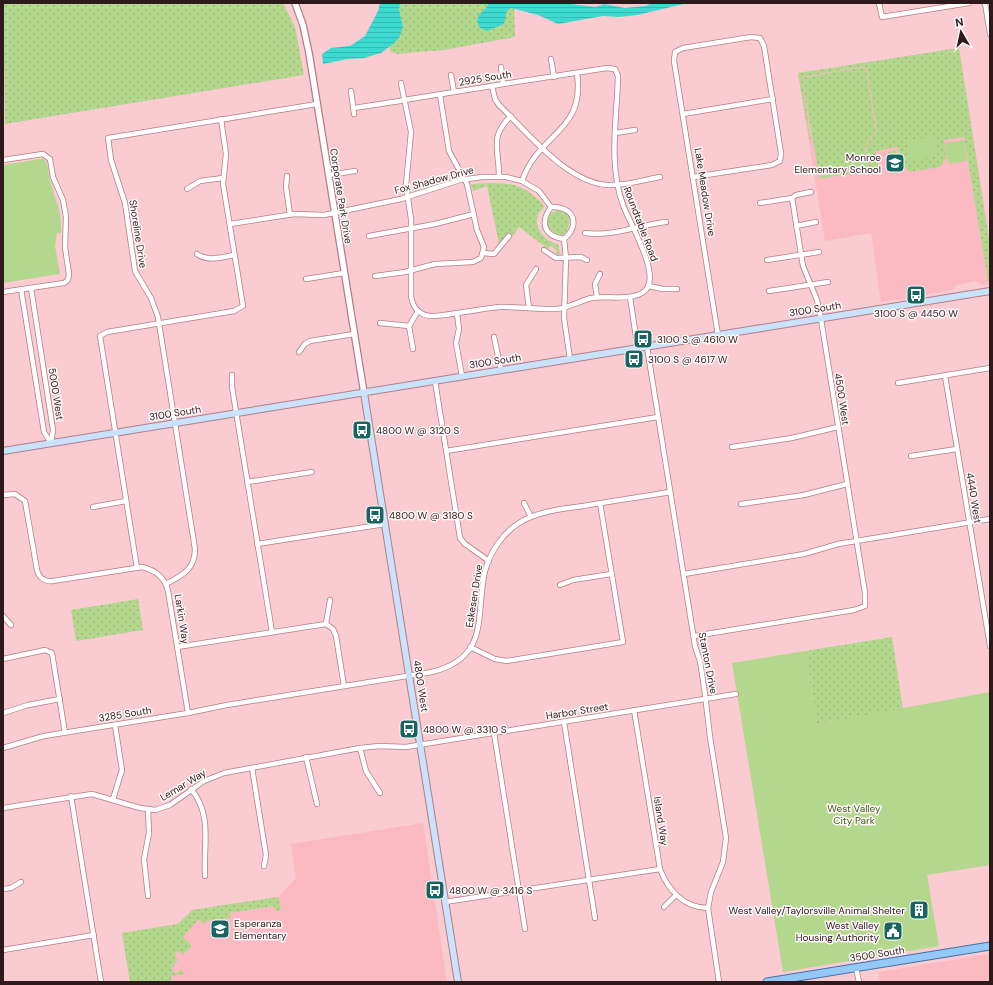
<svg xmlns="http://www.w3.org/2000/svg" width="993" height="985" font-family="'DM Sans',sans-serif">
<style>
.built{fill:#fbb9c2}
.grass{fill:url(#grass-dots)}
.park{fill:#b4d78e}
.water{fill:url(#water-rules)}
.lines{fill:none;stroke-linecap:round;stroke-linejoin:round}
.minor-casing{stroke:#b37e86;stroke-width:6}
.tertiary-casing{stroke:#b37e86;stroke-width:8}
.secondary-casing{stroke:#b37e86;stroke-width:8}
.primary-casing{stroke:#4273a8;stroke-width:9}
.minor{stroke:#fff;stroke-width:4.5}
.tertiary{stroke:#fff;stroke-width:5.5}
.secondary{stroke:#cae3fc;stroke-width:6}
.primary{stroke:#94c8f8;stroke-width:7}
.labels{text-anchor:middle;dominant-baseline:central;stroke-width:3;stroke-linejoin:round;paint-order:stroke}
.street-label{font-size:10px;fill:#2e191c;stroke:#fef8f9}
.poi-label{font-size:10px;fill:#2e191c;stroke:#fef8f9;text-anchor:start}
.park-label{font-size:10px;fill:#3e591a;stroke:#fef8f9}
</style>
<defs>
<pattern id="grass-dots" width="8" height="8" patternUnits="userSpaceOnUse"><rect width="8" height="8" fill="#b4d78e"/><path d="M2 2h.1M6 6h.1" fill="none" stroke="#9bb87a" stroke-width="1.8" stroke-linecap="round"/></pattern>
<pattern id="water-rules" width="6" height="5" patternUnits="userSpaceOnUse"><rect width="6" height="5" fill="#3ddad2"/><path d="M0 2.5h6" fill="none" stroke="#36bab4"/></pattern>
</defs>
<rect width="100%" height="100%" fill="#facbd1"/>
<g class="built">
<path d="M959,48L990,242V284L982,285L976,281L956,285L953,290L881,302L871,233L825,241L798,73Z"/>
<path d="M423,823L447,982H130L122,933L178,924L192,910L278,897L296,878L291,844Z"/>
<path d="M990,954V982H880L878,972Z"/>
</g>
<g class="grass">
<path d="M3,3H283L295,27L304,75L5,124Z"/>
<path d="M385,3H514L515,37L444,50L397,54L390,51Z"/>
<path d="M959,48L990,247V281H988L964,137L944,140L947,158L940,167L910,172L901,165L898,147L876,151L879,169L819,179L820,176L869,167L866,147L877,131L867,69L864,66L802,77L811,143L810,144L798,73Z"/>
<path d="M863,67L866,69L876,131L865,147L868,167L819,175L802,78Z"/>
<path d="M490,183C514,183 525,186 542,203L544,207C542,210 539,212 538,215C533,229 546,242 558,244L560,254H555L557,251L550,245L548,249L519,227L512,237L507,233L499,244L487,186L473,191L471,184Z"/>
<path d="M559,210L568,215L570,220L567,231C561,240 550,232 547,224C547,216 551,212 559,210Z"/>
<path d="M138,599L143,630L76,641L71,610Z"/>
<path d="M892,637L903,709L817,724L805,651Z"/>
<path d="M278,897L281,910L275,911L274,906L230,913V918L207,921L204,924L199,919L183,937L192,946L183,955L179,951L175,953L176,958L178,960L171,969L176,974L181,969L184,974L171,976L172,982H130L122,933L178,924L192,910Z"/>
</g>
<g class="park">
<path d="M936,136L938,156L910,160L907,141Z"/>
<path d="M964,140L967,161L949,164L945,143Z"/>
<path d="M897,150L900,172L891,174L888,152Z"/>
<path d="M40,159H44C49,164 48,173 50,180C55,201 62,210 61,233H57L55,246L60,274L3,283V165Z"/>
<path d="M805,651L817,724L990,692V865L927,875L939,946L783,972L732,663Z"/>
</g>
<g class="water">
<path d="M380,3H400L399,10L403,27L399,38L393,44L381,53L364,58L348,59L323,64L322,54L331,48L350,46L365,36L378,11Z"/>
<path d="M488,3H562L596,7L604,4L625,8L645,6L653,3H688L637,15L619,17L603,16L558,24L538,15L511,8L507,11L504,24L487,31L480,28L477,21L479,15L488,6Z"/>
</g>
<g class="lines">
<defs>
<g id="minor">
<path d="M879,3L882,17L969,3"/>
<path d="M985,3L990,34"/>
<path d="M551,59L554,77"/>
<path d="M501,67L503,84"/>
<path d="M451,75L454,92"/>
<path d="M492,86L495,99L499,105C527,132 567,183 608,185C625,186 643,180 660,177"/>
<path d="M351,91L354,114"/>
<path d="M354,108L400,101L404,100C436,95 467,90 498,85L503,84L607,68L615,69L618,76C617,119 608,164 623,205C630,224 657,268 648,287C639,303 607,295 591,298C580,301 568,308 556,309C537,310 518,306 499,307C478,309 457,314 436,316C422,317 413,310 411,296V219L406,185L411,132L401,83"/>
<path d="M683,114L773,99"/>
<path d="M615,133L635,130"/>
<path d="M3,160L43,154L50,159L53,177L63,200L66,217L65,247L69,274L68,280L64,283L3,292"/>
<path d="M329,175L355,171"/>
<path d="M287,176L286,187L290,215"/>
<path d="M499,176C499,149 489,137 511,116"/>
<path d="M693,177L772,165L780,161L781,153L764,46L760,38L751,37L683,48L675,52L674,61L718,335"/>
<path d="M522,181C538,133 586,132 577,73"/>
<path d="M187,189L200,181L223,178"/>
<path d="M760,203L792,198L796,195L811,192"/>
<path d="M551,207C574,206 581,225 564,239C543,236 540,222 551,207Z"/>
<path d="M230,224L294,214L324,215L401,199L460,180L482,177H506L522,181L539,191L551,207"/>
<path d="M796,226L816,222"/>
<path d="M585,233C613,237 638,225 666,222"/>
<path d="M369,236L435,224L474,214"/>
<path d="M564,239L566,258L564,318L570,359"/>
<path d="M544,250L556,258L581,257L587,260"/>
<path d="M483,253L494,254L509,236"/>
<path d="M197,254C208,262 222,257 234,255"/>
<path d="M767,260L819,252"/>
<path d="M375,276L405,272L435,264L473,262L481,258L484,247L477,230L467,184L449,151L440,95"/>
<path d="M306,279L344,273"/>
<path d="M648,286L663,289H677"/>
<path d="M31,288L53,430L51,443"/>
<path d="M21,289L44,432L51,443"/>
<path d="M769,291L828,282"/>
<path d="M597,297L595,284L600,274"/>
<path d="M630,297L636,337"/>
<path d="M529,308L526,285L536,269"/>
<path d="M457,314L459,329L456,343L462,376"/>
<path d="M380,323L409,326"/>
<path d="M494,337L501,370"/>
<path d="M647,347L695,646L700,661L705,694L710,737L726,838L723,862L711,892L708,908L719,982"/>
<path d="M413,349L409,326L418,311"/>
<path d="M299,352L305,344L310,341L354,334"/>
<path d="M232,375V387L272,632"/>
<path d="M945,376L990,646"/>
<path d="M435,381L460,538L465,544L489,561"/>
<path d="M898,383L990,368"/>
<path d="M732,447L792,438L838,427"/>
<path d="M446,451L658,417"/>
<path d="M911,456L957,449"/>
<path d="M247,482L312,472"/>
<path d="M3,495L15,494L25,501L37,570C39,578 45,582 53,581L142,567C155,570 165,578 168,591L188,713"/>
<path d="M524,503L531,517"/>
<path d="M741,504L804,495L847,484"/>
<path d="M93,507L126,501"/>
<path d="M257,544L385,524"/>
<path d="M137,568L100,336L107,332L234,311L243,306L223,184L226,154L221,119"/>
<path d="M684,574L804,554L838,544L990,519"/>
<path d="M166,584C183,575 195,569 195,549L158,317L151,298L135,271L125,203L111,160L108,138L317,104"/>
<path d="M560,585L573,580L611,574"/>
<path d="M330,600L326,624L333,629L336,636L344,686"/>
<path d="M3,616L11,625"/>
<path d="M694,636L854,610L865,606V593L821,319L817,300L803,266L792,198"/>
<path d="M177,647L326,624"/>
<path d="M470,647L495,659L506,661L623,642L600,503"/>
<path d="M3,659L45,650L52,653L65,733"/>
<path d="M634,710L660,869C668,890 684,908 708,908"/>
<path d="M3,713L28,705L60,699"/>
<path d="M564,722L595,918"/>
<path d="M494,733L525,929"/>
<path d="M3,748L44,736L188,713L227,705L432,672C491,657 475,615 485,571C490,552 503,533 519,523C538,511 562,509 583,506C612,501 641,497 670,492"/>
<path d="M360,748L366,771L380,793"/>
<path d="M306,757L317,804"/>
<path d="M252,768L266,855L264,866"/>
<path d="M191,789C213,815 203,846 205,876"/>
<path d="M71,796L101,982"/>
<path d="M113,799L122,770L115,725"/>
<path d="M3,808L92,794L140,808L155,810L170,805L204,781L224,773L360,748L379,746L406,747L736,694"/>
<path d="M3,889L11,888L21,882"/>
<path d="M148,896L144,859L149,833L148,810"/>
<path d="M445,902L660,869"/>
<path d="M664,907L676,895"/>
<path d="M3,950L94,935"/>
<path d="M856,968L859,982"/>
</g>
<path id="tertiary" d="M295,3L303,25L309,53L364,393"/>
<g id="secondary">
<path d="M364,393L458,982"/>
<path d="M3,451L990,291"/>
</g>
<path id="primary" d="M767,982L990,946"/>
</defs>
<use href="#minor" class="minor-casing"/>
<use href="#tertiary" class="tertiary-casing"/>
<use href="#secondary" class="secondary-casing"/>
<use href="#primary" class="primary-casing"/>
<use href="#minor" class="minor"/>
<use href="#tertiary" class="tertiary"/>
<use href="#secondary" class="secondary"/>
<use href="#primary" class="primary"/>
</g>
<defs>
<symbol id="school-square" viewBox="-11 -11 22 22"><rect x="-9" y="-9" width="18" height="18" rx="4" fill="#176560" stroke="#fef8f9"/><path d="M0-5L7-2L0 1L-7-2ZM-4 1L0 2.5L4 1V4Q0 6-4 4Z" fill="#fff"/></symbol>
<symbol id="bus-square" viewBox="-11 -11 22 22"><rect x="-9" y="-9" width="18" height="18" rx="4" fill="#176560" stroke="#fef8f9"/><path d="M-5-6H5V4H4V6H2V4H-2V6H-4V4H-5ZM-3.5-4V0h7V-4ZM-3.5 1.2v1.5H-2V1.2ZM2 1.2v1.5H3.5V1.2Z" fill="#fff"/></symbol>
<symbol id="building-square" viewBox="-11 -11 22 22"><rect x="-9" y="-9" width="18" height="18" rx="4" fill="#176560" stroke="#fef8f9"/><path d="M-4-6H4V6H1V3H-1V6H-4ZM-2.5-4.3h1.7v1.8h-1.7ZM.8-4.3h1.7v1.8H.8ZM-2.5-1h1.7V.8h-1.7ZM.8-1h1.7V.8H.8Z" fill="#fff"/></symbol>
<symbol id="civic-square" viewBox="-11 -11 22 22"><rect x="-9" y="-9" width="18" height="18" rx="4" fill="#176560" stroke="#fef8f9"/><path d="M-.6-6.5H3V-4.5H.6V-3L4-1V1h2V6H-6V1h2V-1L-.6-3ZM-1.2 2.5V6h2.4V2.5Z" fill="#fff"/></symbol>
</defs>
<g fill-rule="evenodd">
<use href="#school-square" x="884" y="152" width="22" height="22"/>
<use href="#bus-square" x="905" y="284" width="22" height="22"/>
<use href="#bus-square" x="632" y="328" width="22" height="22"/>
<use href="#bus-square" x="623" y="348" width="22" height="22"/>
<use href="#bus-square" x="351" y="419" width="22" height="22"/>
<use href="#bus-square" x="364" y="504" width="22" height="22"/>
<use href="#bus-square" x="398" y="718" width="22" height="22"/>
<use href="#bus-square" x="424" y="879" width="22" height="22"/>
<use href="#building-square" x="908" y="899" width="22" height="22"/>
<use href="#school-square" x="209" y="918" width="22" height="22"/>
<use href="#civic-square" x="882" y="920" width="22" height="22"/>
</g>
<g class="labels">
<g class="street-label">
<text transform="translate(485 78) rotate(-9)">2925 South</text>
<text transform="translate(434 180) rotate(-15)">Fox Shadow Drive</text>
<text transform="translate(705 192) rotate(81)">Lake Meadow Drive</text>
<text transform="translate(341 196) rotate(81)">Corporate Park Drive</text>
<text transform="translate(641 224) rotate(69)">Roundtable Road</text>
<text transform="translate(138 234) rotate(81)">Shoreline Drive</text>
<text transform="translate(815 309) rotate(-9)">3100 South</text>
<text transform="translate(495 361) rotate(-9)">3100 South</text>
<text transform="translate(56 394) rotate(81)">5000 West</text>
<text transform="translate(842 399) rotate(81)">4500 West</text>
<text transform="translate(175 413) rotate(-9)">3100 South</text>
<text transform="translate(974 498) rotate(81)">4440 West</text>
<text transform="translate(474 596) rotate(-81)">Eskesen Drive</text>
<text transform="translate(182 619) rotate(81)">Larkin Way</text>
<text transform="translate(708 663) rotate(79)">Stanton Drive</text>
<text transform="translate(421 686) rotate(81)">4800 West</text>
<text transform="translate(577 711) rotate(-9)">Harbor Street</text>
<text transform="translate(125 714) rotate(-9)">3285 South</text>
<text transform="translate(183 785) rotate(-31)">Lemar Way</text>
<text transform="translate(661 821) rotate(81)">Island Way</text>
<text transform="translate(877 954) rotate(-9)">3500 South</text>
</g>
<g class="poi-label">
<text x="881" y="157" text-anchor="end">Monroe<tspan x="881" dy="12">Elementary School</tspan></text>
<text x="916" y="313" text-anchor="middle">3100 S @ 4450 W</text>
<text x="657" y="339">3100 S @ 4610 W</text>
<text x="648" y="359">3100 S @ 4617 W</text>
<text x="376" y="430">4800 W @ 3120 S</text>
<text x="389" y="515">4800 W @ 3180 S</text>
<text x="423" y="729">4800 W @ 3310 S</text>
<text x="449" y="890">4800 W @ 3416 S</text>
<text x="905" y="910" text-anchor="end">West Valley/Taylorsville Animal Shelter</text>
<text x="234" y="923">Esperanza<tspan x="234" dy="12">Elementary</tspan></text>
<text x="879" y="925" text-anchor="end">West Valley<tspan x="879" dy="12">Housing Authority</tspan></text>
</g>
<g class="park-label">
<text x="854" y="808">West Valley<tspan x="854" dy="12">City Park</tspan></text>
</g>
</g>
<rect width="993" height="985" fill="none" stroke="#2e191c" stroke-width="8"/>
<g transform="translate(961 32) rotate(351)" stroke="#fef8f9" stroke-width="3" paint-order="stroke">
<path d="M0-3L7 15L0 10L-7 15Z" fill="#2e191c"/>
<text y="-6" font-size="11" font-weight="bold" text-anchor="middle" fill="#2e191c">N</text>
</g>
</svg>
